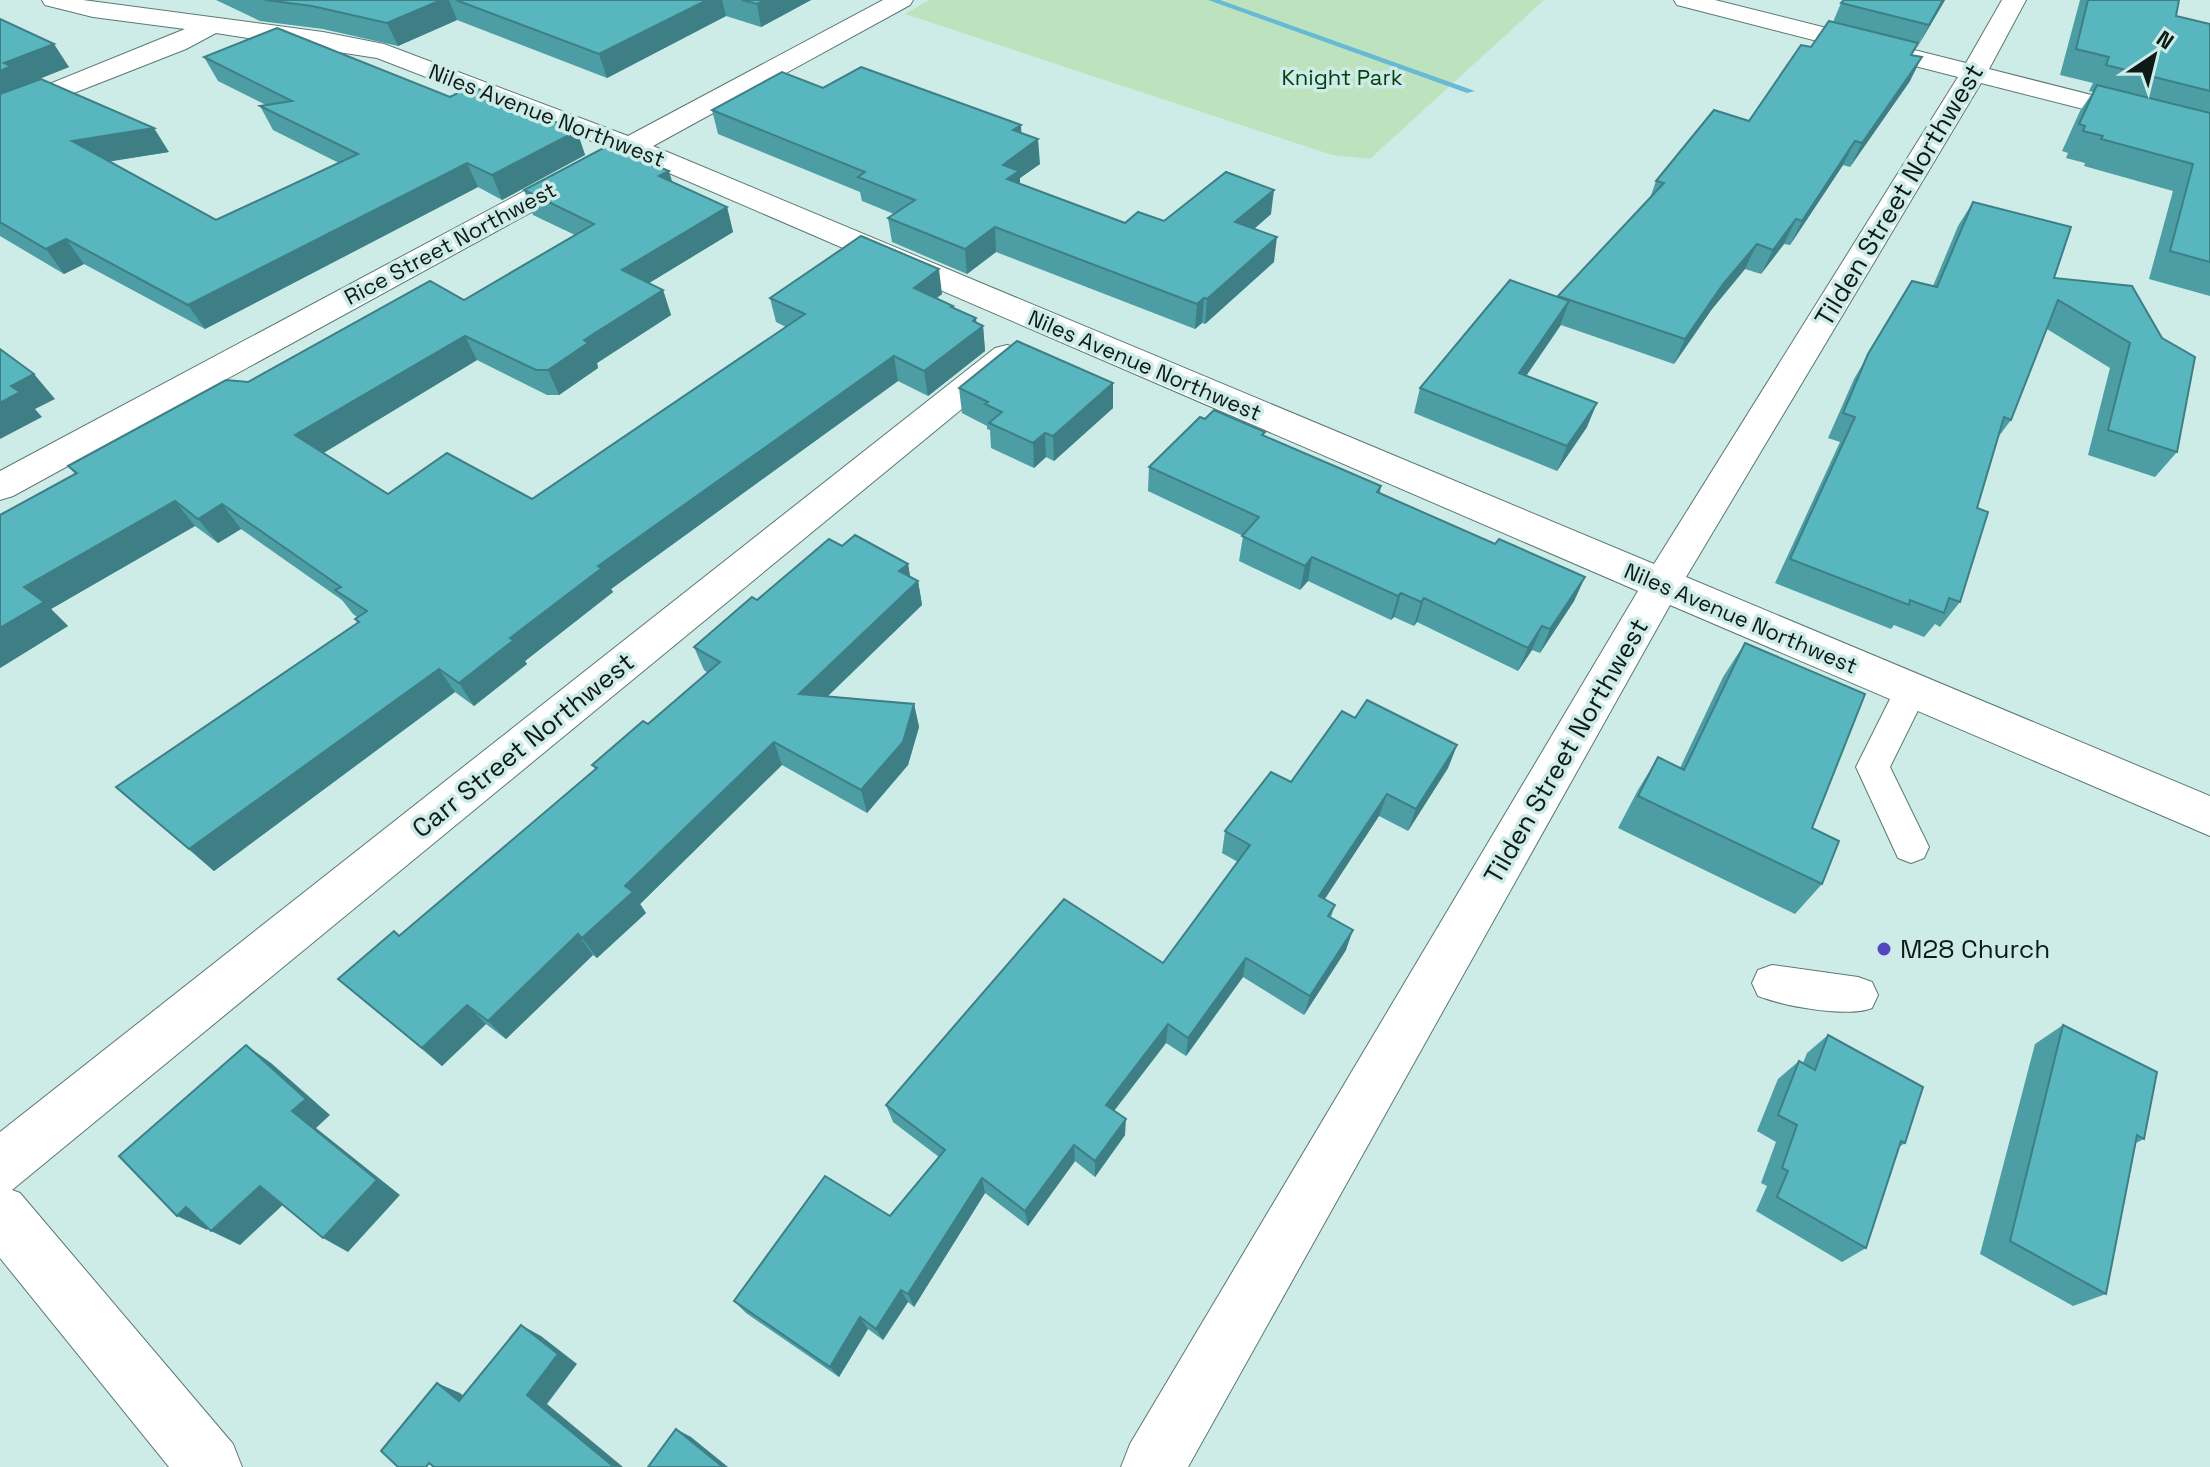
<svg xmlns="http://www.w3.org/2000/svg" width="2210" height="1467" font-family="'Space Grotesk',sans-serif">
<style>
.green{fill:#bde3be}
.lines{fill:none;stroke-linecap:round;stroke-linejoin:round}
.stream{fill:#68b9d6;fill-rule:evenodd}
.service-casing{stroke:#5c7873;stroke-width:2}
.minor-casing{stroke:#5c7873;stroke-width:2}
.service{fill:#fff;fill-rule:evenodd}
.minor{fill:#fff;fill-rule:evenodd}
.wall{fill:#4c9da4}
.shaded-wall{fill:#3e7f86}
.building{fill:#58b6bf;stroke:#3e7f86;stroke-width:2}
.poi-dot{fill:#5347bf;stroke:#cdece7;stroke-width:3}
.labels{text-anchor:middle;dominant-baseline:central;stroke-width:7;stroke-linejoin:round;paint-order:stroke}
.far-park-label{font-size:22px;fill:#033e0f;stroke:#cdece7}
.far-street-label{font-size:22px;fill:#0e1a18;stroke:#cdece7}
.street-label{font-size:26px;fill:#0e1a18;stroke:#cdece7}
.poi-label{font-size:26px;fill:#0e1a18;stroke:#cdece7;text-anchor:start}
</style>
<rect width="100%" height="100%" fill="#cdece7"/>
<path class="green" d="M929,0H1544L1370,159L1332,155L905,14Z"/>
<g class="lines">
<path class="stream" d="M1208,0H1220L1475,91L1467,93Z"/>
<defs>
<g id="service">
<path d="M1911,677L1923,681L1928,690L1890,767L1929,847L1924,858L1911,863L1898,858L1856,767L1899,681Z"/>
<path d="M1772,965L1858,977L1872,982L1878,995L1872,1008C1847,1018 1784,1006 1758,996L1752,983L1758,970Z"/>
</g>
<g id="minor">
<path d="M42,0H83L323,32L384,44L628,136L883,0H913L910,5L653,146L1654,564L1958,77L1677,5L1674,0H1715L1966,63L2002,0H2026L1989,69L2210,125V141L1981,83L1686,577L2210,796V836L1670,605L1188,1467H1121L1130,1444L1638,591L632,157L13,496L0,500V471L607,147L377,58L216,33L186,49L0,122V104L185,29L93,17L45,5Z"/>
<path d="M1007,345L1019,348L1024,355L1019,362L12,1190L20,1193L233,1444L242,1467H169L0,1258V1132L995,348Z"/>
</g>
</defs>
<use href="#service" class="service-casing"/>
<use href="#minor" class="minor-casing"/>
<use href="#service" class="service"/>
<use href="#minor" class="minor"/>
</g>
<g class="wall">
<path d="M216,0H811L761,27L726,16L607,78L457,20L398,46L323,29L260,21Z"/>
<path d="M1945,0L1912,55L1910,81L1850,167L1843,165L1790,245L1784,244L1761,274L1745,269L1712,309L1674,364L1561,325L1526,376L1587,427L1557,471L1414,413L1420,388L1557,297L1650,198L1656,181L1749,121L1833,22L1841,3Z"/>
<path d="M2080,0H2179L2176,16L2210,24V296L2149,279L2173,191L2084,166L2085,163L2066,158L2068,153L2062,151L2080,111L2093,92L2089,91L2093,83L2060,75Z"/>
<path d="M0,19L69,67L24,85L169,152L109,161L216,220L339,163L273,130L260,106L266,105L218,81L204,57L450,97L577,131L585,155L502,200L478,187L205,329L84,264L64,274L0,236Z"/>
<path d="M823,88L1021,125V133L1040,164L1020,178V184L1125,223L1271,214L1254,229L1274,262L1205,324L1202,323L1195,329L996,252L967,274L892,242L888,218L894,214L862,201L860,192L718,134L712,110Z"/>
<path d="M672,182L727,207L733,232L649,283L663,290L671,315L597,363L598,368L559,395H547L477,360L323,453L388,494L532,499L786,327L776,322L770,298L942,294L936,298L983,326L985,351L928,396L898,381L611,589L613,592L525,661L527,664L474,706L455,692L214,871L116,787L358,623L355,619L357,617L353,614L342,600L241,529L218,543L195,526L51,609L68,626L0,668V515L75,474L68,466L248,382L464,300L575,235L533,215L524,190Z"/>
<path d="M1973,202L2054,278L2132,286L2177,452L2155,477L2088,455L2110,368L2047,329L2011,420L1999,436L1977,508L1960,602L1940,627L1935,624L1924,637L1894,625L1891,629L1775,583L1840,442L1828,438L1854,379L1912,281L1933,286L1958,226Z"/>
<path d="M959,388L1113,408L1054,461L1046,457L1034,468L991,448L990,430L987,429V426L962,413Z"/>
<path d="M1205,419L1264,436L1381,486L1380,493L1495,544L1585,577L1574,601L1540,653L1532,650L1518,671L1417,622L1414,626L1394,617L1391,620L1308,581L1300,590L1239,561L1243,536L1148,491L1149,467Z"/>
<path d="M842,546L908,564L910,577L918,581L922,605L828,696L914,704L919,727L908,765L867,813L782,765L640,904L646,913L597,958L593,955L506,1039L486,1024L442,1066L338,979L399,936L595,769L592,765L648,724L708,673L704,670L694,647L757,600Z"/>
<path d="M1745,643L1812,828L1822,884L1795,914L1618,828L1638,790L1658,757L1680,768L1723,677Z"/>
<path d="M1355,718L1457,745L1448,768L1408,831L1379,816L1324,900L1335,905L1331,917L1346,950L1304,1015L1243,977L1186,1056L1166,1043L1114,1111L1125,1135L1095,1177L1075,1161L1028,1226L985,1193L914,1307L908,1302L883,1340L868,1329L839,1377L746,1313L734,1301L890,1216L939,1157L893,1122L886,1105L1163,963L1238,862L1222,853L1225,831L1291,782Z"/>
<path d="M2063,1025L2144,1139L2136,1143L2106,1294L2073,1306L1980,1254L2035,1044Z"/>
<path d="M1828,1035L1905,1143L1899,1147L1866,1248L1842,1262L1756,1211L1767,1186L1761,1183L1776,1142L1757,1131L1778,1079L1799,1061L1803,1063L1807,1053Z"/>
</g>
<g class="shaded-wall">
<path d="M441,0H449L457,20L398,46L387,23Z"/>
<path d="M707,0H722L726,16L607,78L599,54Z"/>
<path d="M765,0H811L761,27L757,4Z"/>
<path d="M1943,0H1945L1917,48L1929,25Z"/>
<path d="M54,44L69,67L24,85L0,101V71L4,63Z"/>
<path d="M1922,57L1910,81L1850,167L1862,143Z"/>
<path d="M1021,125L1022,149L1013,130Z"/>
<path d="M154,128L169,152L88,165L72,141Z"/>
<path d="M577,131L585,155L502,200L492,175Z"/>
<path d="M1038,139L1040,164L1020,178V195L1009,204L1003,165Z"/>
<path d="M1855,141L1843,165L1790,245L1802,221Z"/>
<path d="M467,163L478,187L205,329L188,305Z"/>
<path d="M669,171L676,195L659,176Z"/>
<path d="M1274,190L1271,214L1233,247L1235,222Z"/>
<path d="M727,207L733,232L631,294L622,270Z"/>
<path d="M1796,219L1784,244L1761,274L1773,250Z"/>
<path d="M995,227L996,252L967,274L965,249Z"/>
<path d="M1277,237L1274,262L1205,324L1207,299Z"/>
<path d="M66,239L84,264L64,274L46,249Z"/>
<path d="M1757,244L1745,269L1712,309L1674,364L1685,339L1723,284Z"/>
<path d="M939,269L942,294L918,313L914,288Z"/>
<path d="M663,290L671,315L597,363L598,368L559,395L548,370L584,340Z"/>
<path d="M1204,298L1202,323L1195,329L1197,304Z"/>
<path d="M1569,301L1560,326L1511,398L1519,373Z"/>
<path d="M976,318L977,330L983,326L985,351L928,396L924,371Z"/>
<path d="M465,336L477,360L312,460L295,435Z"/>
<path d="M894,356L898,381L611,589L613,592L525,661L527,664L474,706L459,683L510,638L598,566Z"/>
<path d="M34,374L55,399L35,409L42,417L0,439V403L11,386Z"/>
<path d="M1113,383V408L1054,461L1053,436Z"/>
<path d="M1597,403L1587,427L1557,471L1567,446Z"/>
<path d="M1045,433L1046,457L1034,468L1033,443Z"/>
<path d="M175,501L195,526L51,609L68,626L0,668V628L24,587Z"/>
<path d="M222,504L241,529L218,543L198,519Z"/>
<path d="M1312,557L1308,581L1300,590L1305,566Z"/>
<path d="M908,564L912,587L918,581L922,605L806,717L799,694L899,571Z"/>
<path d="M1585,577L1574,601L1540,653L1550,629Z"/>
<path d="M1401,593L1394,617L1391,620L1398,596Z"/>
<path d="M1424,598L1417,622L1414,626L1421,602Z"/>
<path d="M1542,626L1532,650L1518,671L1528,648Z"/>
<path d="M439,669L455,692L214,871L189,849Z"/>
<path d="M914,704L919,727L908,765L867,813L861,790Z"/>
<path d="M774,742L782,765L640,904L646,913L597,958L582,938L625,886Z"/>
<path d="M1457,745L1448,768L1408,831L1416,809Z"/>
<path d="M1387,794L1379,816L1313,917L1319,896Z"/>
<path d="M1353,930L1346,950L1304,1015L1310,996Z"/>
<path d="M578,934L593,955L506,1039L488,1021Z"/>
<path d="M1246,958L1243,977L1186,1056L1188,1038Z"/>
<path d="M467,1005L486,1024L442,1066L422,1048Z"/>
<path d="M1168,1024L1166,1043L1106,1121V1105Z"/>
<path d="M246,1045L271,1063L330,1115L316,1128L400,1195L348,1252L323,1238L292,1111Z"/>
<path d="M1126,1119L1125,1135L1095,1177V1161Z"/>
<path d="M1074,1145L1075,1161L1028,1226L1025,1211Z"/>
<path d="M982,1178L985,1193L914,1307L908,1294Z"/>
<path d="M260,1186L287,1201L240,1245L211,1231Z"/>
<path d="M186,1207L215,1221L207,1230L177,1216Z"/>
<path d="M901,1290L908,1302L883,1340L876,1329Z"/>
<path d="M860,1317L868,1329L839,1377L830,1367Z"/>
<path d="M521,1325L541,1336L577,1364L547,1404L623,1467H614L527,1395Z"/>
<path d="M437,1383L460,1393L481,1410L459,1401Z"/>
<path d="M676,1429L691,1437L728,1467H723Z"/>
</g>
<g class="building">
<path d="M265,0H441L387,23L312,6Z"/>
<path d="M456,0H707L599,54Z"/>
<path d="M742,0H765L757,4Z"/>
<path d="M1844,0H1943L1929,25L1841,3Z"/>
<path d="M2088,0H2179L2176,16L2210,24V91L2106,65L2109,57L2076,49Z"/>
<path d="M0,19L54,44L4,63L11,66L0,71Z"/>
<path d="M1829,21L1918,43L1911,55L1922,57L1862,143L1855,141L1802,221L1796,219L1773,250L1757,244L1723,284L1685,339L1558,296L1664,183L1656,181L1714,110L1749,121L1801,45L1811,47Z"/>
<path d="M277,28L450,97L472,86L577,131L492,175L467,163L188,305L66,239L46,249L0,222V94L41,79L154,128L72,141L216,220L358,154L260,106L292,101L204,57Z"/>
<path d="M861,67L1021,125L1013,130L1038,139L1003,165L1019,171L1007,179L1125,223L1138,212L1164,221L1226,172L1274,190L1235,222L1277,237L1207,299L1204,298L1197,304L995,227L965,249L888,218L915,200L858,177L865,172L712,110L782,72L823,88Z"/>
<path d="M2097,85L2210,113V262L2170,251L2193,164L2101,139L2103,136L2083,131L2085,126L2079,124Z"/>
<path d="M609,145L669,171L659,176L727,207L622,270L663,290L584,340L588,343L548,370H536L465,336L295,435L388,494L447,453L532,499L805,314L770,298L861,236L939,269L914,288L953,306L951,307L976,318L973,321L983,326L924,371L894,356L598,566L602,568L510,638L514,640L459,683L439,669L189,849L116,787L359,622L355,619L367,611L335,590L341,587L222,504L198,519L175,501L24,587L44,602L0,628V515L77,473L68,466L226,380L248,382L430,281L464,300L594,224L524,190Z"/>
<path d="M1973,202L2071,227L2054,278L2132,286L2162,338L2195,357L2177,452L2108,430L2130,343L2058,300L2011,420L2004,417L1977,508L1988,512L1960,602L1949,598L1944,613L1910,600L1909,605L1790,559L1855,417L1843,413L1868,354L1912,281L1937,287Z"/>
<path d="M1510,280L1569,301L1519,373L1597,403L1567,446L1420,388Z"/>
<path d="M1017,341L1113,383L1053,436L1045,433L1033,443L989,423L1002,412L985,404L988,402L959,388Z"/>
<path d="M0,349L34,374L11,386L20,392L0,403Z"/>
<path d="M1214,410L1265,432L1262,435L1381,486L1377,492L1495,544L1499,539L1585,577L1550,629L1542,626L1528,648L1424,598L1421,602L1401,593L1398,596L1312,557L1305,566L1242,536L1259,517L1149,467L1200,417L1205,419Z"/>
<path d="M855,535L908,564L899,571L918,581L799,694L914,704L903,742L861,790L774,742L625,886L633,892L582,938L578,934L488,1021L467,1005L422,1048L338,979L394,931L399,936L597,768L592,765L643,721L648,724L720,662L694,647L752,597L757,600L829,539L842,546Z"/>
<path d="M1745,643L1865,694L1812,828L1839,841L1822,884L1638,796L1658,757L1684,770Z"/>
<path d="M1367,700L1457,745L1416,809L1387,794L1319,896L1335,905L1328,916L1353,930L1310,996L1246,958L1188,1038L1168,1024L1106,1105L1126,1119L1095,1161L1074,1145L1025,1211L982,1178L908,1294L901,1290L876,1329L860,1317L830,1367L734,1301L825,1176L890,1216L945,1150L886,1105L1064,899L1163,963L1250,845L1225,831L1271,772L1291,782L1342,711L1355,718Z"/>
<path d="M2063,1025L2157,1072L2144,1139L2137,1135L2106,1294L2010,1241Z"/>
<path d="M1828,1035L1923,1087L1905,1143L1901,1141L1866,1248L1777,1197L1788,1171L1782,1168L1797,1125L1778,1115L1799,1061L1815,1070Z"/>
<path d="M246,1045L306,1099L292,1111L377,1180L323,1238L260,1186L211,1231L186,1207L177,1216L119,1156Z"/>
<path d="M521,1325L558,1354L527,1395L614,1467H434L429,1463L426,1467H398L381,1451L437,1383L459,1401Z"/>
<path d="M676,1429L723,1467H648Z"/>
</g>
<circle class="poi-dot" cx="1884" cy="949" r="8"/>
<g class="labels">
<g class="far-park-label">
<text x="1342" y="77">Knight Park</text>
</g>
<g class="far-street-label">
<text transform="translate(547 115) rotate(21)">Niles Avenue Northwest</text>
<text transform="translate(450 243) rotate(-28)">Rice Street Northwest</text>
<text transform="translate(1145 365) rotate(23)">Niles Avenue Northwest</text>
<text transform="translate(1741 618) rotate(23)">Niles Avenue Northwest</text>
</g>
<g class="street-label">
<text transform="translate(1899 195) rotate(-59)">Tilden Street Northwest</text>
<text transform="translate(523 745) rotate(-39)">Carr Street Northwest</text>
<text transform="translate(1566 751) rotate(-60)">Tilden Street Northwest</text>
</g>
<g class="poi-label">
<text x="1900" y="949">M28 Church</text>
</g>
</g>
<g transform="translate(2154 56) rotate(35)" stroke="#cdece7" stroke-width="6" paint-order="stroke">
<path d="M0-6L14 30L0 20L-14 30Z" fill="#0e1a18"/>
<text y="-12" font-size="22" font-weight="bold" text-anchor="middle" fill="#0e1a18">N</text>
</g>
</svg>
